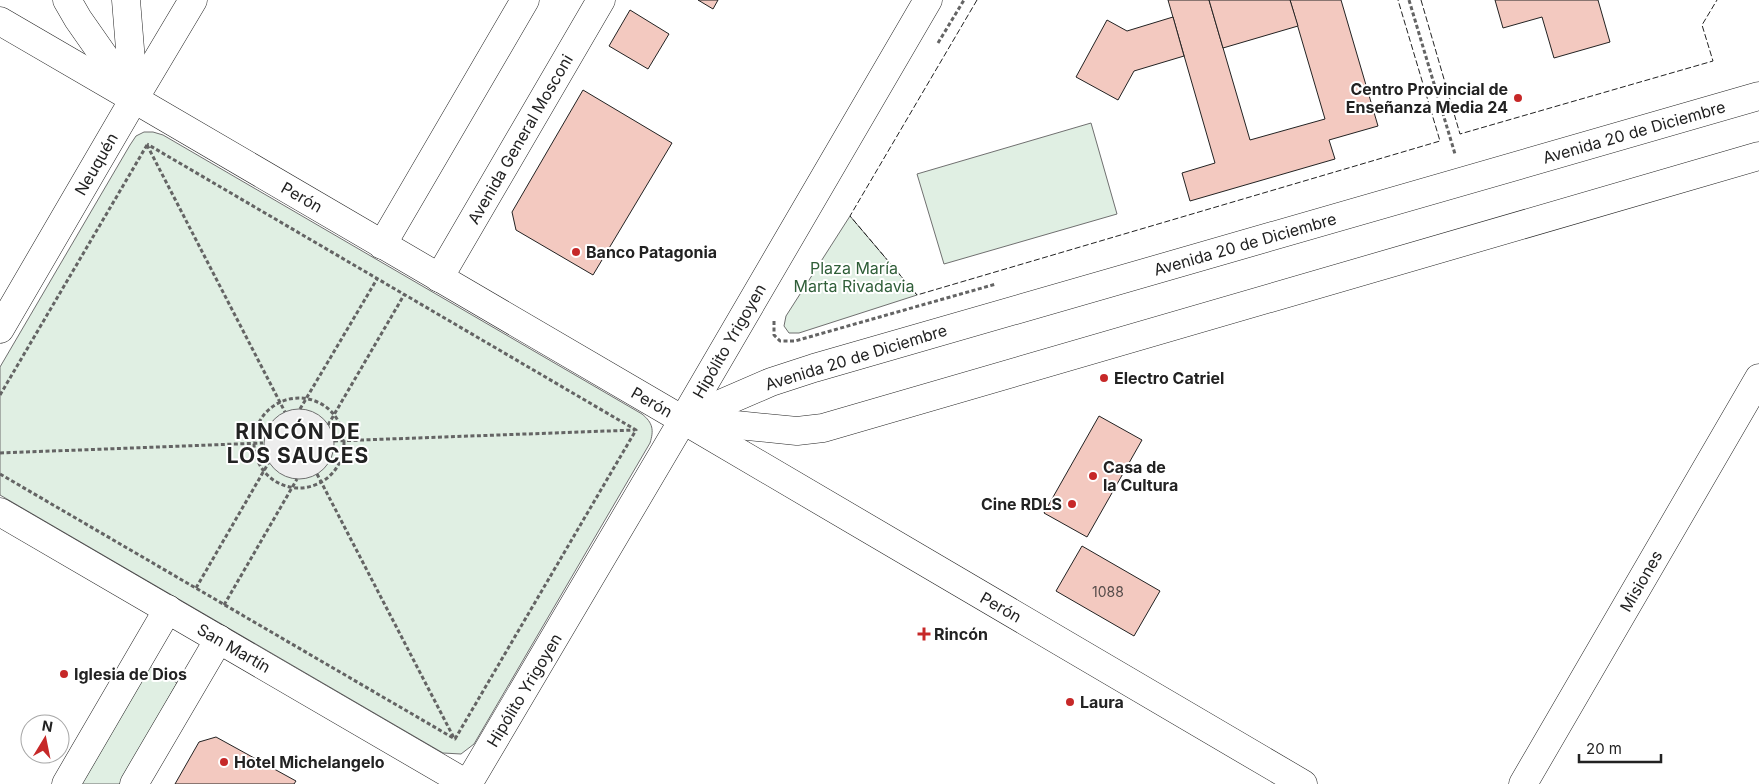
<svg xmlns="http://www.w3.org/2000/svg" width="1759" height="784" font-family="Inter,sans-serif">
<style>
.green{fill:#e0efe3;stroke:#6f6f6f}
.parking{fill:#ededed;stroke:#6f6f6f}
.building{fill:#f3c9c0;stroke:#222}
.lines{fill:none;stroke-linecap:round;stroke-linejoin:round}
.minor-casing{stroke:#222;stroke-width:29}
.major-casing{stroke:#222;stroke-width:29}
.path{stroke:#646464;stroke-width:3;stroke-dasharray:4 2.5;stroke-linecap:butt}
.minor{stroke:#fff;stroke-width:28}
.major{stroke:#fff;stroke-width:28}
.fence{stroke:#222;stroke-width:1;stroke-dasharray:6 2.5;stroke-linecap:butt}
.poi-dot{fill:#c62828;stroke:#fff;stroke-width:2}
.labels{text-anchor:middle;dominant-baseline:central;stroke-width:4;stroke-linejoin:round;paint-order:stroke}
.number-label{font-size:14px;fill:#564c4a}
.poi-label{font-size:16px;font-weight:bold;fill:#222;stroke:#fff;text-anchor:start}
.street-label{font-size:16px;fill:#222;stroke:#fff}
.park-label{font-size:16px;fill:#2f5e38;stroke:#fff}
.district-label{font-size:21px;font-weight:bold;letter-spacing:1px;fill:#222;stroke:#fff}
</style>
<rect width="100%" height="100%" fill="#fff"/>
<g class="green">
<path d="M1091,123L1117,214L944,264L917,174Z"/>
<path d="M144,132H153L163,135L642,414C653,423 654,430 650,443L474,744L461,754L443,753L0,495V367L130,145L136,136Z"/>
<path d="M850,216L917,295L799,333H789L784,326L786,316Z"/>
<path d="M148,665L177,683L120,784H79Z"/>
</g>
<circle class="parking" cx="299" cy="444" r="35"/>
<g class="building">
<path d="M698,0H718L713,9Z"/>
<path d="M1168,0H1209L1250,140L1325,119L1290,0H1341L1378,126L1329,140L1335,159L1190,201L1182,173L1215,163Z"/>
<path d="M1209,0H1290L1298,26L1223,48Z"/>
<path d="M1495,0H1598L1610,42L1554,58L1542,17L1503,28Z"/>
<path d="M630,10L669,34L648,69L609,46Z"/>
<path d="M1173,17L1184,56L1134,71L1118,100L1076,77L1107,20L1127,31Z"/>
<path d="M583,90L672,143L593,275L516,230L512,212Z"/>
<path d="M1099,416L1142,440L1087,537L1044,513Z"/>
<path d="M1082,546L1160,591L1134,636L1056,591Z"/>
<path d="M216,737L296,781L294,784H175L199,742Z"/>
</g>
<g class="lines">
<defs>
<g id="minor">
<path d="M67,0L78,19L129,92"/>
<path d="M126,0L134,98"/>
<path d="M0,21L134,99"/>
<path d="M134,99L193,0"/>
<path d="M683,420L771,382L814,368L1759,96"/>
<path d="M683,420L928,0"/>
<path d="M687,420L797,431L823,428L1759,156"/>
<path d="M690,424L1303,784"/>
<path d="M1523,784L1759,378"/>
</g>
<g id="major">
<path d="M382,245L525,0"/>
<path d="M439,278L601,0"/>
<path d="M0,329L134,99L683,420L468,784"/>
<path d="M0,512L467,784"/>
<path d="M66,784L168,609"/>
<path d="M134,784L219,639"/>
</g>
</defs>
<use href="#minor" class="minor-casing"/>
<use href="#major" class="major-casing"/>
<g class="path">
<path d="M1409,0L1455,154"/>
<path d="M938,43L964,0"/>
<path d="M147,145L285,412"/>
<path d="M774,321V335L780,341H795L996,284"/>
<path d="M0,395L147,145"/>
<circle cx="299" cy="443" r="45"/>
<path d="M300,409L377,279"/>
<path d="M328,425L404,295"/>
<path d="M334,441L635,430"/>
<path d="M0,453L263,443"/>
<path d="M0,474L455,739L636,430L147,144"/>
<path d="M317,474L454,738"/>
<path d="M196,588L269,462"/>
<path d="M224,605L297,479"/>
</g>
<use href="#minor" class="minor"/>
<use href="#major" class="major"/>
<g class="fence">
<path d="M977,0L850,216L917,295L1440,141L1398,0"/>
<path d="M1421,0L1460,134L1713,61L1702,25L1717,0"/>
</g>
</g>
<g class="poi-dot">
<circle cx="1518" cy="98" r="5"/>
<circle cx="576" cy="252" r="5"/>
<circle cx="1104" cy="378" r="5"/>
<circle cx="1093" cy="476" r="5"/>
<circle cx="1072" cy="504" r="5"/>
<path d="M921.5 626.5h5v5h5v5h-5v5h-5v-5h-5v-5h5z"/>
<circle cx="64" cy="674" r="5"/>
<circle cx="1070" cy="702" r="5"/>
<circle cx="224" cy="762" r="5"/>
</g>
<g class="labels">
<g class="number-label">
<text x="1108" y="591">1088</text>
</g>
<g class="poi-label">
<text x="1508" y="89" text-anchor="end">Centro Provincial de<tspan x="1508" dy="18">Enseñanza Media 24</tspan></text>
<text x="586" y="252">Banco Patagonia</text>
<text x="1114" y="378">Electro Catriel</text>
<text x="1103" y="467">Casa de<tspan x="1103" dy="18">la Cultura</tspan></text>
<text x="1062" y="504" text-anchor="end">Cine RDLS</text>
<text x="934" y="634">Rincón</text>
<text x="74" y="674">Iglesia de Dios</text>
<text x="1080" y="702">Laura</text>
<text x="234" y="762">Hotel Michelangelo</text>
</g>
<g class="street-label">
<text transform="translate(1634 132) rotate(-16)">Avenida 20 de Diciembre</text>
<text transform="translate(520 139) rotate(-60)">Avenida General Mosconi</text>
<text transform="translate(96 164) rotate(-60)">Neuquén</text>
<text transform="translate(302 197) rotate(30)">Perón</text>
<text transform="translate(1245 244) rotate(-16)">Avenida 20 de Diciembre</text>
<text transform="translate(729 341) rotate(-60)">Hipólito Yrigoyen</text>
<text transform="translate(856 357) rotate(-17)">Avenida 20 de Diciembre</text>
<text transform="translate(652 402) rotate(30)">Perón</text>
<text transform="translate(1641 581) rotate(-60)">Misiones</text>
<text transform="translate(1001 607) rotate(30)">Perón</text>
<text transform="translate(234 648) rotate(30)">San Martín</text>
<text transform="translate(524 690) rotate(-59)">Hipólito Yrigoyen</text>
</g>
<g class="park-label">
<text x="854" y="268">Plaza María<tspan x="854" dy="18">Marta Rivadavia</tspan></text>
</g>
<g class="district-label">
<text x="298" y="431">RINCÓN DE<tspan x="298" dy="24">LOS SAUCES</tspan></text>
</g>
</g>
<g transform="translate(45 739) rotate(10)"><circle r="24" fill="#ffffff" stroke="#a7a7a7"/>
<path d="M0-4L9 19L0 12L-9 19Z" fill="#c62828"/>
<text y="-8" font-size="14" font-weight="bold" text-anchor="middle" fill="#222222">N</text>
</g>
<path d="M1579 754v8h82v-8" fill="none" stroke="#222222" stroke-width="2.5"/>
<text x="1586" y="754" font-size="15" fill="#222222" stroke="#ffffff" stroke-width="4" paint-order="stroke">20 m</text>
</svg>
